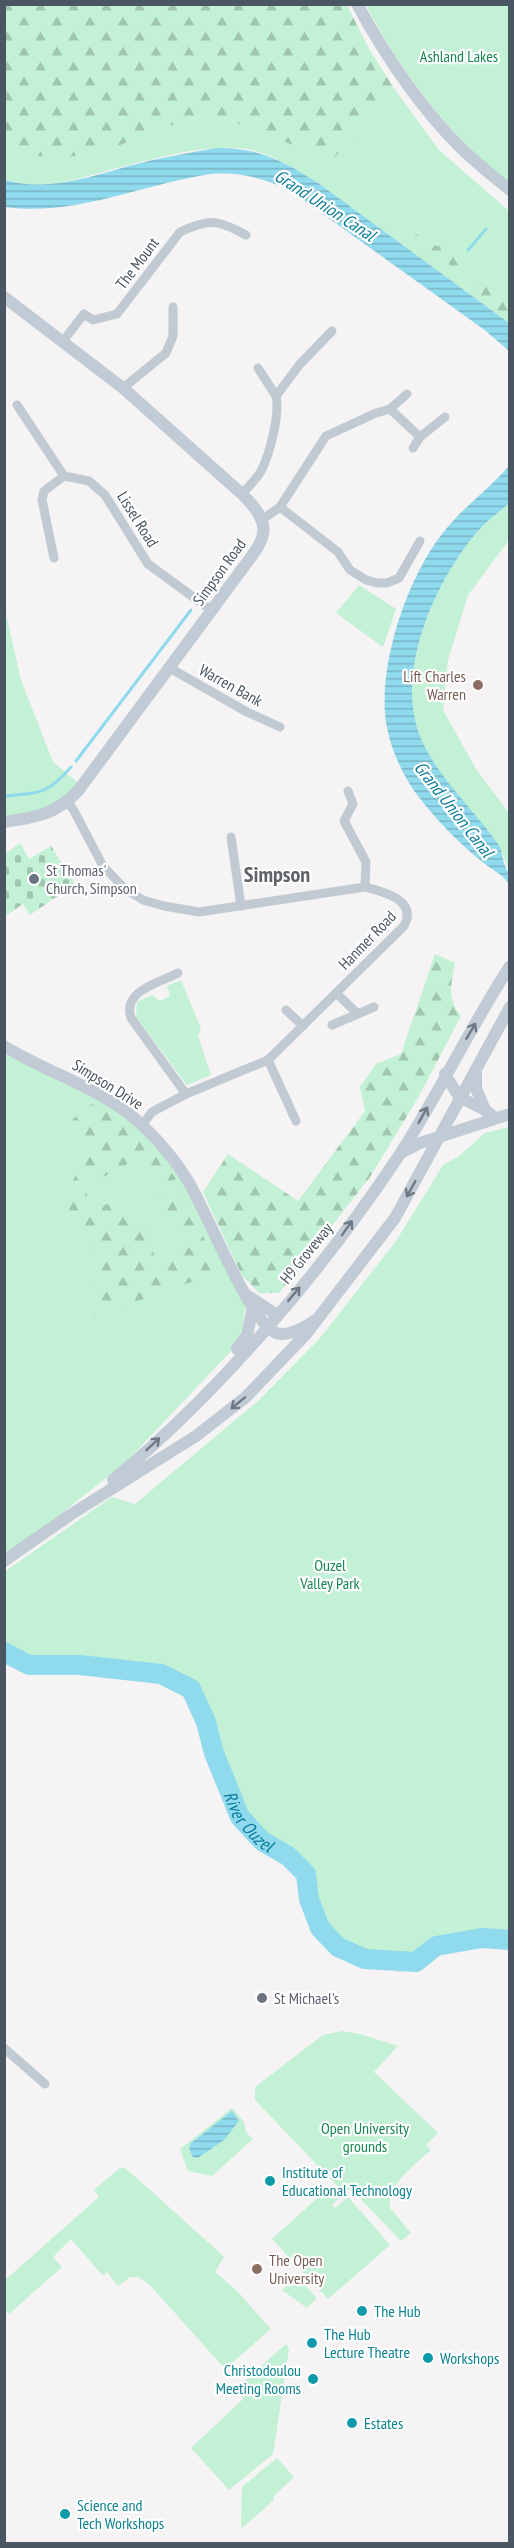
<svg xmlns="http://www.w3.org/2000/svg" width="514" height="2548" font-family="'PT Sans Narrow',sans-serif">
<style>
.green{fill:#c3f1d5}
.forest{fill:url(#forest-firs)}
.sand{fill:url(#sand-dots)}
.cemetery{fill:url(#cemetery-stones)}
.water{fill:url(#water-rules)}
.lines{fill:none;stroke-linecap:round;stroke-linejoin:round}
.stream{stroke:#90daee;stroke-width:3}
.river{stroke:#90daee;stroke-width:20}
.street{stroke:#c1cad2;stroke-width:9}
.secondary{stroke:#c1cbd6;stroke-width:12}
.oneway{stroke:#6e7984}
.education-dot{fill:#8d6e63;stroke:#fff;stroke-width:2}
.worship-dot{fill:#6b7280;stroke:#fff;stroke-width:2}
.culture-dot{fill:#0f9aa8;stroke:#fff;stroke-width:2}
.labels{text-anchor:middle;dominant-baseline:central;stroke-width:4.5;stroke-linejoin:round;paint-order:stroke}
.park-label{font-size:16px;fill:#17864f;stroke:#fff}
.street-label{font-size:16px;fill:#4a5661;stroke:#fff}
.education-label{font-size:16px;fill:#785e54;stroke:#fff;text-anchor:end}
.worship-label{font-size:16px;fill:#5b616d;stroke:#fff;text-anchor:start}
.culture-label{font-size:16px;fill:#0d838f;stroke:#fff;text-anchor:start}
.water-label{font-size:18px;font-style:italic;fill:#0c7c9b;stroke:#fff}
.district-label{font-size:22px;font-weight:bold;fill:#5f6368;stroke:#fff}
</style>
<defs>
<pattern id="forest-firs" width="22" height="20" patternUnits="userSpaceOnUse" patternTransform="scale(1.5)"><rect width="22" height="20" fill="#c3f1d5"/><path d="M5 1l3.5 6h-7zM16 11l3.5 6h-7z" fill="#a0c6b0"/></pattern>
<pattern id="sand-dots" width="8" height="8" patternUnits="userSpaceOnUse" patternTransform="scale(1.5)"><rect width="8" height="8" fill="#f5f0e5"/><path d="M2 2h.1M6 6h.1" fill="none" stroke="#d4d0c7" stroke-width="1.8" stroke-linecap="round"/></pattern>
<pattern id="cemetery-stones" width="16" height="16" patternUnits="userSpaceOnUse" patternTransform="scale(1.5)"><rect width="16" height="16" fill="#c3f1d5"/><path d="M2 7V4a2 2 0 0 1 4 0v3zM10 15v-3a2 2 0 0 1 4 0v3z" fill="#a0c6b0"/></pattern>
<pattern id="water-rules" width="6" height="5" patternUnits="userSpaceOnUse" patternTransform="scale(1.5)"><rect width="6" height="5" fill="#90daee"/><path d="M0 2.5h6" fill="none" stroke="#78b4c4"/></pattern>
</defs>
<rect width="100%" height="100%" fill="#f5f3f3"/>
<g class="green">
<path d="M366,5H509V184C451,136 400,72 366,5Z"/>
<path d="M393,87L439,150L509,211V323L321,185C297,170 268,150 238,148C200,144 137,163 99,173C67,182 37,190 5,180L4,150L34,156L68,157L102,152L185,120L215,115L332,160L389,102Z"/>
<path d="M509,503V540L468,595L448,660L443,710L476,769L509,813L508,868C505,861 503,853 499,847C494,835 482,825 473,815C456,794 438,773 425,748C390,683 433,582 479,530C487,520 499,512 509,503Z"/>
<path d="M359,585L396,609L383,647L336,613Z"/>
<path d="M4,605L21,680L53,762L82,786L67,802L4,822Z"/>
<path d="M181,980L201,1029L198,1036L211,1075L187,1085L136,1017L137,1002L152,995L159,1001L170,996L167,986Z"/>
<path d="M5,1046L102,1096L166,1151L247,1295L242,1330L233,1349L125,1463L5,1558Z"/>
<path d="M509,1127V1940L482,1938L436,1946L416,1962H374L338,1947L320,1928L309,1899L306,1874L288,1856L262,1841L240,1817L214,1753L206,1722L191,1689L161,1674L80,1665H29L5,1652L4,1572L112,1497L135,1504L259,1400L320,1338L396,1241L443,1165L459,1156L485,1133Z"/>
<path d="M342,2031L360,2034L398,2046L374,2072L438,2133L426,2145L431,2150C415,2165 387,2184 390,2208L411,2233L401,2241L352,2190H341L255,2100V2087L323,2035Z"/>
<path d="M232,2108L244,2122L246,2132L253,2139L212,2176L188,2171L180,2149Z"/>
<path d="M120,2168H125L131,2173L220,2253L224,2257L215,2272L239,2293L271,2329L225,2369L150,2285L139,2277H130L118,2286L107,2272L103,2276L71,2239L53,2257L62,2267L9,2314L5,2309V2280L99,2197L94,2190Z"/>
<path d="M332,2185L342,2196L332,2205L335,2208L348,2197L390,2245L328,2299L272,2239Z"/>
<path d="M297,2277L317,2298L307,2308L282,2290Z"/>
<path d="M286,2344L289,2349L273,2454L229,2490L191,2448L243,2399L242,2395L247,2390L241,2384Z"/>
<path d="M277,2458L294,2477L273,2497L274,2500L241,2529L242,2487Z"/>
</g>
<g class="forest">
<path d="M5,4L347,5L368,47L393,87L389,102L332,160L215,115L185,120L102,152L68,157L34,156L5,150Z"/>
<path d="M385,222L410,230L433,245L444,247L471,232L459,246L462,257L458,269C445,263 389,233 385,222Z"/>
<path d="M488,277L501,283L506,294H509V319L472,291L468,282Z"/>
<path d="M435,954L455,963C451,983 447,1000 461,1016L418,1098L370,1177L279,1293H259L241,1274L203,1192L228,1154L298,1201L365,1111L360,1087L376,1064L401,1054Z"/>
<path d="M92,1104C128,1120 154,1146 176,1179L165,1184L160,1182L142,1156L85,1187L91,1210L113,1202L122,1213L137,1212L155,1230L145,1234L156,1259L189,1248L178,1221L169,1224L157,1197L181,1187L219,1272L94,1317L95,1255L66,1204L67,1193L91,1143L72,1120Z"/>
</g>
<path class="sand" d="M425,1946L434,1958C408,1976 399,1973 370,1967L371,1957H405Z"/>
<path class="cemetery" d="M20,843L29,859L51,846L75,884L30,915L23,904L5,916V854Z"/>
<g class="water">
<path d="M216,148C259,147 286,162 321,185L509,323V351L486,331L288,189C262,178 240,172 211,174C143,184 74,217 5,207V180C52,194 102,172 148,161C171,156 193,152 216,148Z"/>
<path d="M509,466V503C500,512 487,520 479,530C433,582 389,683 426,749C445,785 475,811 498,844C504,853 502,865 509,873V884C503,875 494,871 485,864C461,845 437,821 418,796C401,774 387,741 385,713C381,656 408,578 442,534C462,508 488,490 509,466Z"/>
<path d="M232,2111L239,2121L224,2140L198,2158L193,2157L189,2149L191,2143Z"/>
</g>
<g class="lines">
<g class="stream">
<path d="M468,250L486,229"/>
<path d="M76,761L191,610"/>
<path d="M4,796C39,793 47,795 71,767"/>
</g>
<path class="river" id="s1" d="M4,1652L29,1665H80L161,1674L191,1689L206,1722L214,1753L240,1817L262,1841L288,1856L306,1874L309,1899L320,1928L338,1947L365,1959L416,1962L436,1946L482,1938L510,1940"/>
<g class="street">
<path d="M63,341L84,314L93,320L117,314L180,232C210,218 219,220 246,235"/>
<path d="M258,368L276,396"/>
<path d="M123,388L166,353L173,336V307"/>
<path d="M17,405L64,476L89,481L105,495L148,564L211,610"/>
<path d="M390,409L407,394"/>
<path d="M413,448L420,437L445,417"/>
<path d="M242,494C248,487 256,480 261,471C270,454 280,414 276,396L300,364L332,331"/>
<path d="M280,507L338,552L350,570L366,580L377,583H387L399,578L420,541"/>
<path d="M263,519L280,507L326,436L376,413L390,409L420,437"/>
<path d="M54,558L42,500L44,491L64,476"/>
<path d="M168,667L247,712L280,727"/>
<path d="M348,791L353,804L344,821L366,862L365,887"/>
<path d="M67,802L73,809L103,866L125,889L143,900L164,906L199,912L365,887C384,892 418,900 404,926L268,1060L186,1094L152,1112L142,1125"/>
<path d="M231,837L241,906"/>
<path d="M178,973C158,983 122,991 131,1018L186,1094"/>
<path d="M336,993L358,1014"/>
<path d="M286,1010L303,1026"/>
<path d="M332,1025L374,1007"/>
<path d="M268,1060L296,1121"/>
<path d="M4,2048L45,2084"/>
</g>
<g class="secondary">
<path d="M357,4C385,55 419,106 460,147C476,163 493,176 510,190"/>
<path d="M4,297L123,388L242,494C279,530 262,541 237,576L78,791C55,815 36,817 4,822"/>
<path d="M4,1046C49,1074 103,1088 142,1125C159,1141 176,1161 188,1181C206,1210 250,1323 276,1333C288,1337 305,1327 314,1321"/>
<path d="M476,1070V1088L485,1110"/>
<path d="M445,1074L459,1097L485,1110L495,1118"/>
<path d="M401,1153L420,1143L510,1114"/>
<path d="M248,1296L277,1315"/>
<path d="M237,1349L247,1335L253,1307"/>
<path d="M113,1480C220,1392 323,1270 400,1154C439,1094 470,1027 510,966"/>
<path d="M4,1561L70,1515L196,1436L246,1397L306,1334L395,1218L510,1007"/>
</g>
</g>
<defs><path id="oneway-shaft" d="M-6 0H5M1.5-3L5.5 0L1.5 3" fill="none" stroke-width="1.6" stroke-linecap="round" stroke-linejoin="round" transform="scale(1.5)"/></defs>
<g class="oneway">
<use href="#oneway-shaft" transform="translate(471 1031) rotate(-59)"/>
<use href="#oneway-shaft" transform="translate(423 1115) rotate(-61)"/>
<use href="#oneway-shaft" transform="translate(411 1189) rotate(119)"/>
<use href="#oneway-shaft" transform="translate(347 1228) rotate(-55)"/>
<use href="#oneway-shaft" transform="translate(294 1294) rotate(-50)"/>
<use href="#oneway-shaft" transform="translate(238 1403) rotate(141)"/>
<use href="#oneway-shaft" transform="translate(153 1444) rotate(-43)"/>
</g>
<g class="education-dot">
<circle cx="478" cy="685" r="6"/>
<circle cx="257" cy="2269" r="6"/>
</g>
<g class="worship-dot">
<circle cx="34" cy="879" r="6"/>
<circle cx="262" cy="1998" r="6"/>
</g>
<g class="culture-dot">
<circle cx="270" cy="2181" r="6"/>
<circle cx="362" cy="2311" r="6"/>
<circle cx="312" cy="2343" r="6"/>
<circle cx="428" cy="2358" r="6"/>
<circle cx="313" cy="2379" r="6"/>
<circle cx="352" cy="2423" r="6"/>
<circle cx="65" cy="2514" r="6"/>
</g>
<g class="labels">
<g class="park-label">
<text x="459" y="56">Ashland Lakes</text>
<text x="330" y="1565">Ouzel<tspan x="330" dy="18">Valley Park</tspan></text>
<text x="365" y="2128">Open University<tspan x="365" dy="18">grounds</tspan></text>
</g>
<g class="street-label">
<text transform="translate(137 263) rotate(-53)">The Mount</text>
<text transform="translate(138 519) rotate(58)">Lissel Road</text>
<text transform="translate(219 572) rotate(-54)">Simpson Road</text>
<text transform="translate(231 685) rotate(29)">Warren Bank</text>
<text transform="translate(367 940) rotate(-46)">Hanmer Road</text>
<text transform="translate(108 1084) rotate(32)">Simpson Drive</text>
<text transform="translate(306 1253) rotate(-51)">H9 Groveway</text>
</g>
<g class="education-label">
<text x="466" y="676">Lift Charles<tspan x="466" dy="18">Warren</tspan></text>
<text x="269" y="2260" text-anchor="start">The Open<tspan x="269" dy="18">University</tspan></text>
</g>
<g class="worship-label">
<text x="46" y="870">St Thomas'<tspan x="46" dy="18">Church, Simpson</tspan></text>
<text x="274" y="1998">St Michael's</text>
</g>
<g class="culture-label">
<text x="282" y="2172">Institute of<tspan x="282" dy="18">Educational Technology</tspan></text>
<text x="374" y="2311">The Hub</text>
<text x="324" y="2334">The Hub<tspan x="324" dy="18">Lecture Theatre</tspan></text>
<text x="440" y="2358">Workshops</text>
<text x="301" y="2370" text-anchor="end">Christodoulou<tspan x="301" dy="18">Meeting Rooms</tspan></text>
<text x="364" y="2423">Estates</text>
<text x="77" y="2505">Science and<tspan x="77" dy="18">Tech Workshops</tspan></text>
</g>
<g class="water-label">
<text transform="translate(325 205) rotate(33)">Grand Union Canal</text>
<text transform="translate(454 809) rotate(52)">Grand Union Canal</text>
<text stroke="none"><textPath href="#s1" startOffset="340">River Ouzel</textPath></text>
</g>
<g class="district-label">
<text x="277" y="874">Simpson</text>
</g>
</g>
<rect width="514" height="2548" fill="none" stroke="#4a5661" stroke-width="12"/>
</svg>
